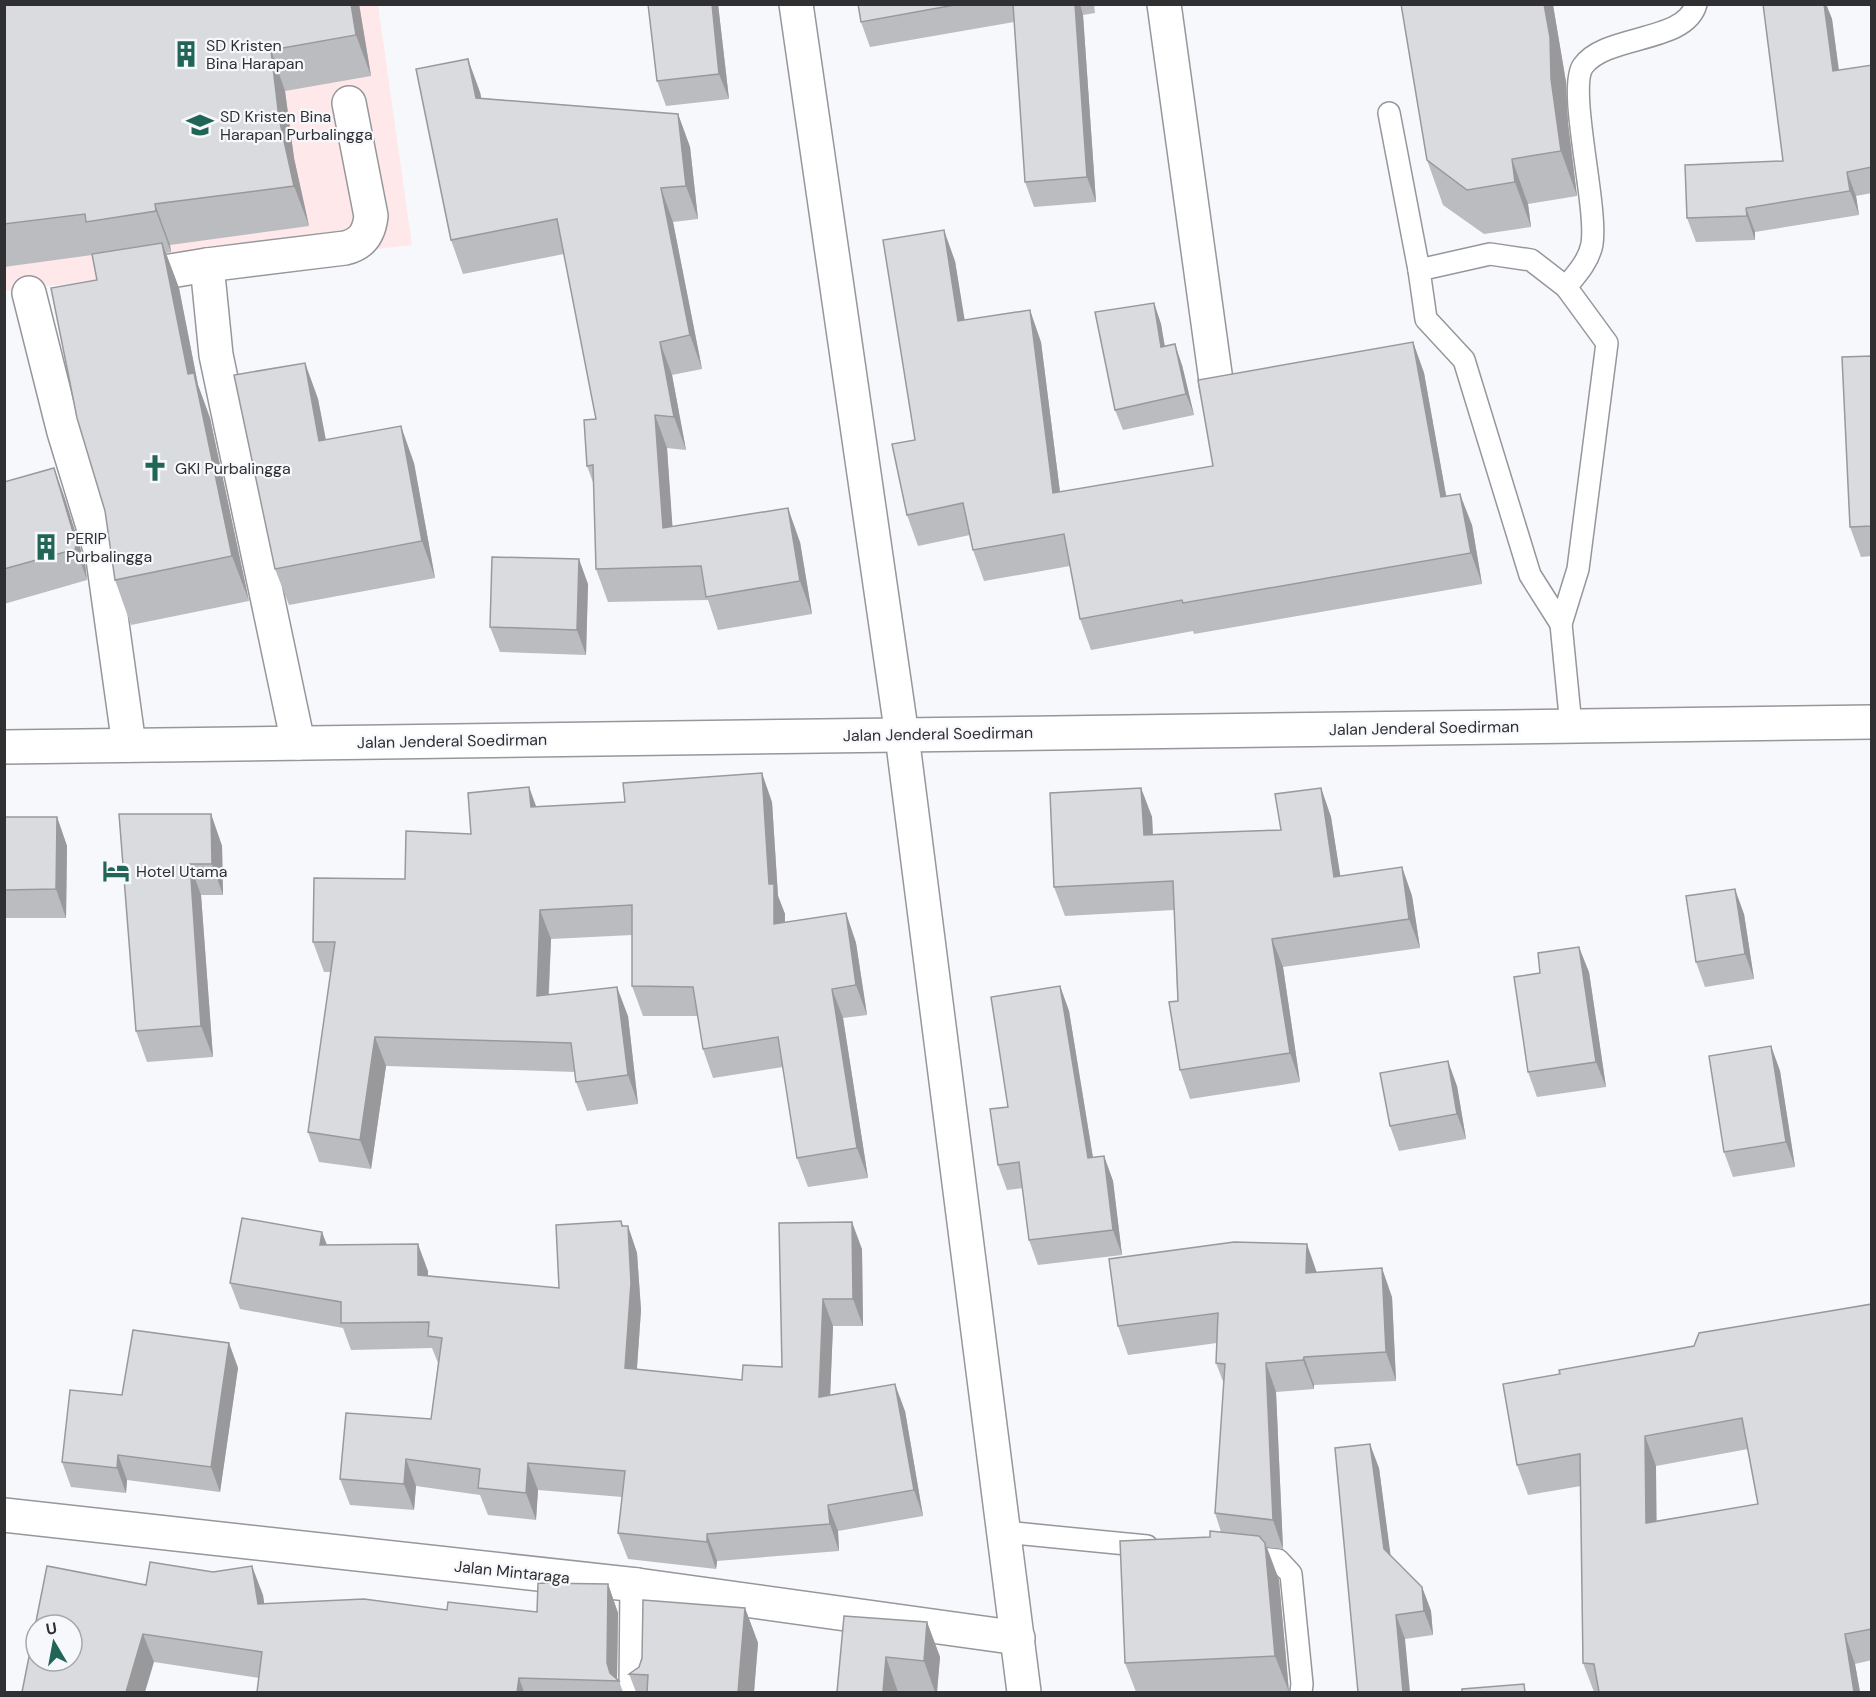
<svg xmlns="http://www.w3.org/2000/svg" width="1876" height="1697" font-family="'DM Sans',sans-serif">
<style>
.education{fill:#fee8ea}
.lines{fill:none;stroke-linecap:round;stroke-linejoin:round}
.lane-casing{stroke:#96979b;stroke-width:24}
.street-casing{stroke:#96979b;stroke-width:36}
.secondary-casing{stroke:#96979b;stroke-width:36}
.primary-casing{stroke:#96979b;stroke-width:36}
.lane{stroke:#fff;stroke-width:21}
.street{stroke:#fff;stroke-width:33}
.secondary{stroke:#fff;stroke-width:33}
.primary{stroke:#fff;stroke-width:33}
.wall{fill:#bbbcc0;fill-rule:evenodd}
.shaded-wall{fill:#99999c}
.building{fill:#dadbdf;stroke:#99999c;stroke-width:1.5;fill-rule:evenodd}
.labels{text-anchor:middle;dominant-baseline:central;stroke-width:4.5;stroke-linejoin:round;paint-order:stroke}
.poi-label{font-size:16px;fill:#303032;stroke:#f7f8fc;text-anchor:start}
.street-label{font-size:16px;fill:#303032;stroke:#f7f8fc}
</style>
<rect width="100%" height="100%" fill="#f7f8fc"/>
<path class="education" d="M4,5H378L412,245L5,291Z"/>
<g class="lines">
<defs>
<g id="lane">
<path d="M1389,113L1419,270"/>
<path d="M1490,254L1531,260L1566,287L1607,343L1578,569L1561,624L1530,575L1464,360L1426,319L1419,270Z"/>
<path d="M1566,287C1576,275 1589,261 1592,244C1598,206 1567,89 1583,66C1606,34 1686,43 1696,4"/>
<path d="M1561,624L1571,726"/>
<path d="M1004,1532L1147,1546"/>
<path d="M1243,1556L1278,1560L1291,1574L1302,1684L1301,1692"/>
</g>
<g id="street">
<path d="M1164,4L1217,388"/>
<path d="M128,278L207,265"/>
<path d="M29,293L64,432L103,559L129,745"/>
<path d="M298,743L216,355L207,265L345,248C362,244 369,234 371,216L349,103"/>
<path d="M4,1515L637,1585L1018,1638"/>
<path d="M636,1692L637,1585"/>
</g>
<path id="secondary" d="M796,4L902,736L1024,1692"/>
<path id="primary" d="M4,747L1872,722"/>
</defs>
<use href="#lane" class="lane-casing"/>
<use href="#street" class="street-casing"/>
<use href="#secondary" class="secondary-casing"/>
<use href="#primary" class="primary-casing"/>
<use href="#lane" class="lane"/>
<use href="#street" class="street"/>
<use href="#secondary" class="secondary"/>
<use href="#primary" class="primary"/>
</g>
<g class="wall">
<path d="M4,4H359L371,76L285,91L294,158L309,226L170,245L171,252L166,253L179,288L198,385L210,418L249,601L131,625L115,580L97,280L92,255L4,267Z"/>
<path d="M648,4H718L729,99L666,106L657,81Z"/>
<path d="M858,4H1094L1095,13L1083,15L1096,202L1034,207L1025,182L1014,22L870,47L861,22Z"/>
<path d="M1401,4H1557L1553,5L1566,82L1568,123L1577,196L1528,204L1531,227L1484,234L1443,205L1427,160Z"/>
<path d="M1763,4H1826L1832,19L1839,70L1872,65V193L1856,196L1859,215L1755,232V240L1696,242L1687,218L1783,161Z"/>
<path d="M480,92L481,98L678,114L690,147L698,219L673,222L702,369L672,375L686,450L667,448L672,527L800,542L812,614L718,630L708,600L608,602L596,569L594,485L587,466L596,419L564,254L463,274L451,240Z"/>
<path d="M955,261L964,320L1041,342L1060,492L1213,466L1413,342L1424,373L1446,496L1472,525L1482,584L1194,634L1193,631L1091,650L1080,619L1070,566L984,581L973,550L970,535L918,546L907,515L915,440Z"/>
<path d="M1154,303L1161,324L1165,346L1182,365L1194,415L1123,430L1115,410Z"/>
<path d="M1872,356V556L1861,557L1850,527Z"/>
<path d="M305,363L318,399L326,440L414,463L435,578L289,605L275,569Z"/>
<path d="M54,468L65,499L85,563L87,580L4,604V482Z"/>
<path d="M588,584L586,655L500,652L490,627Z"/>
<path d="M529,787L536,807L772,802L778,896L785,914V922L846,913L856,943L867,1015L843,1018L868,1178L808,1187L797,1158L783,1067L713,1078L703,1049L698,1016H643L632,986V935L551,939L549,994L628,1016L638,1104L587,1111L576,1082L575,1072L386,1066L371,1169L319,1162L308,1132L331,972H324L313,942L471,834Z"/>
<path d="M1141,788L1152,817L1153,834L1281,830L1321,788L1331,817L1340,876L1402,867L1412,896L1420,948L1283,967L1300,1082L1190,1099L1180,1070L1174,910L1065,916L1054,887Z"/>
<path d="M119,814H211L222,846L223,895H201L213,1057L147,1062L136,1031Z"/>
<path d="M4,817H57L67,846L66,918H4Z"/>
<path d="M1744,914L1754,979L1705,987L1696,962Z"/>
<path d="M1589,972L1606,1087L1537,1097L1528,1072Z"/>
<path d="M1060,986L1069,1011L1093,1157L1104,1156L1113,1181L1122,1255L1038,1265L1029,1240L1023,1188L1007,1190L998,1165L1008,1107Z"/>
<path d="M1771,1046L1780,1071L1795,1167L1733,1177L1724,1152Z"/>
<path d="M1457,1086L1466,1139L1399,1151L1390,1126Z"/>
<path d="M779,1223L862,1249L863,1326H833L830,1395L905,1411L923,1516L838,1531L839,1551L717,1561L716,1569L628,1559L618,1533L622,1497L538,1490L536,1520L488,1515L480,1495L416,1486L414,1510L350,1505L340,1479L431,1419L438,1363L432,1348L351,1350L343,1328L240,1309L230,1283L327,1245L428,1271V1276L559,1288L623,1226H628L637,1253L641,1310L637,1369L742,1380L782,1367Z"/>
<path d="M1317,1272L1392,1297L1396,1381L1314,1385V1389L1276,1392L1283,1549L1267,1547L1279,1580L1289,1692H1136L1125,1663L1210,1537L1221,1532L1215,1513L1224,1384L1216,1363L1217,1343L1128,1355L1118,1326Z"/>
<path d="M1872,1304V1660L1855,1664L1860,1692H1594L1583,1663L1581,1486L1528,1495L1517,1465L1560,1374L1694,1346ZM1748,1449L1758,1504L1656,1521V1466Z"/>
<path d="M229,1343L238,1368L220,1492L127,1480L126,1493L71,1487L62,1462L122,1395Z"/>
<path d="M1379,1468L1390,1555L1422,1587L1431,1611L1433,1635L1405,1639L1358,1692Z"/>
<path d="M608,1584L618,1613L617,1679L619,1681L623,1692H257L259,1678L154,1662L22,1692L146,1585L263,1595L264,1603L447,1610L537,1612Z"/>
<path d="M745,1608L758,1643L754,1692H636L629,1674Z"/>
<path d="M927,1622L940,1657L937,1692H837Z"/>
</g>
<g class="shaded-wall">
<path d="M351,4H359L371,76L356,35Z"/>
<path d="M712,4H718L729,99L719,74Z"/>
<path d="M1075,4H1080L1083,15L1096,202L1087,177Z"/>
<path d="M1544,4L1553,5L1566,82L1568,123L1577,196L1561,151L1551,79Z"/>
<path d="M1824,4H1826L1832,19L1842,95L1833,71Z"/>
<path d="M271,50L285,91L294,158L309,226L294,186L279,118Z"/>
<path d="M468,59L480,92L488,131L476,98Z"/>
<path d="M678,114L690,147L698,219L686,186Z"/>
<path d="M1512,159L1528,204L1531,227L1515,182Z"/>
<path d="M1847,172L1856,196L1859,215L1850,191Z"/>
<path d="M661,188L673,222L702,369L690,335Z"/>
<path d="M155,204L170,245L171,252L156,211Z"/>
<path d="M1746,208L1755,232V240L1747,216Z"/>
<path d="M944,230L955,261L970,352L958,321Z"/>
<path d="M162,243L179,288L198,385L210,418L249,601L232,556L188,374Z"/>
<path d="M1154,303L1161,324L1168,368L1161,347Z"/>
<path d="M1030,310L1041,342L1064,524L1053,493Z"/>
<path d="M660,342L672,375L686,450L674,417Z"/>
<path d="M1413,342L1424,373L1452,528L1441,497Z"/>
<path d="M1175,344L1182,365L1194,415L1186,394Z"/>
<path d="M305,363L318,399L333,478L319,441Z"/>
<path d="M655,415L667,448L675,562L663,528Z"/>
<path d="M401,426L414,463L435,578L422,541Z"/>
<path d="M54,468L65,499L85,563L87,580L76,549Z"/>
<path d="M1460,494L1472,525L1482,584L1471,553Z"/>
<path d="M788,508L800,542L812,614L800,581Z"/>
<path d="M579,559L588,584L586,655L577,630Z"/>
<path d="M762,773L772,802L778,896L785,914L784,953L774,924L769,884Z"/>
<path d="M529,787L540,817L531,807Z"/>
<path d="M1141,788L1152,817L1154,863L1144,835Z"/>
<path d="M1321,788L1331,817L1345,905L1334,877Z"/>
<path d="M211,814L222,846L223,895L212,864Z"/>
<path d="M57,817L67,846L66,918L56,889Z"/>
<path d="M190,864L201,895L213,1057L201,1026Z"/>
<path d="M1402,867L1412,896L1420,948L1409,919Z"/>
<path d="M1735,889L1744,914L1754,979L1745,954Z"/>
<path d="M540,910L551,939L547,1025L537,996Z"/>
<path d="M846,913L856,943L867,1015L856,985Z"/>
<path d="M1272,939L1283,967L1300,1082L1290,1053Z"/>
<path d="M1579,947L1589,972L1606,1087L1596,1062Z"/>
<path d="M1060,986L1069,1011L1097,1183L1088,1158Z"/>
<path d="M617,987L628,1016L638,1104L628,1075Z"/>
<path d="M832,989L843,1018L868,1178L857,1148Z"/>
<path d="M375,1037L386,1066L371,1169L360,1140Z"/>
<path d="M1771,1046L1780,1071L1795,1167L1786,1142Z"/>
<path d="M1448,1061L1457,1086L1466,1139L1457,1114Z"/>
<path d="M1104,1156L1113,1181L1122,1255L1113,1230Z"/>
<path d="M621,1221L629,1242L628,1226L637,1253L641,1310L635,1394L625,1368Z"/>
<path d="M852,1222L862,1249L863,1326L853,1299Z"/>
<path d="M322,1232L332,1258L320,1245Z"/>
<path d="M418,1244L428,1271V1302L418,1275Z"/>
<path d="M1307,1244L1317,1273H1306Z"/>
<path d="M1382,1268L1392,1297L1396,1381L1386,1352Z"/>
<path d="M823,1299L833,1326L829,1424L819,1397Z"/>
<path d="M229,1343L238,1368L220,1492L211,1467Z"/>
<path d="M1304,1357L1314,1385V1389L1303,1360Z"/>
<path d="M1266,1363L1276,1392L1283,1549L1273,1520Z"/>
<path d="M895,1384L905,1411L923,1516L914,1490Z"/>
<path d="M1645,1436L1656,1466L1657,1552L1646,1523Z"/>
<path d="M1370,1444L1379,1468L1393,1573L1384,1549Z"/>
<path d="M118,1455L127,1480L126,1493L117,1468Z"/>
<path d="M406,1459L416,1486L414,1510L404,1484Z"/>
<path d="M528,1463L538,1490L536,1520L526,1493Z"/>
<path d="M828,1505L838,1531L839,1551L830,1524Z"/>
<path d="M707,1534L717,1561L716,1569L707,1542Z"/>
<path d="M1265,1543L1279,1580L1289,1692L1275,1656Z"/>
<path d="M252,1566L263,1595L268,1632L258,1604Z"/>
<path d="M608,1584L618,1613L617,1681L610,1673L607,1663Z"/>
<path d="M1422,1587L1431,1611L1433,1635L1424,1611Z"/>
<path d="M745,1608L758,1643L754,1692H738Z"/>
<path d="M1396,1615L1405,1639L1410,1692H1403Z"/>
<path d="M927,1622L940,1657L937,1692H935L924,1661Z"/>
<path d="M143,1634L154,1662L145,1692H126Z"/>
<path d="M1845,1634L1855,1664L1860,1692H1854Z"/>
<path d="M886,1657L898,1692H883Z"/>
<path d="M519,1678L524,1692H517Z"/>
</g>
<g class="building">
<path d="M4,4H351L356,35L271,50L279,118L294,186L155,204L156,211L86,222L85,214L4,224Z"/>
<path d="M648,4H712L719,74L657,81Z"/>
<path d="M858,4H960L861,22Z"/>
<path d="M1013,4H1075L1087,177L1025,182Z"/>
<path d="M1401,4H1544L1550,37L1551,79L1561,151L1512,159L1515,182L1467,190L1427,160Z"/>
<path d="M1763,4H1824L1833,71L1872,65V167L1847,172L1850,191L1746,208L1747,216L1687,218L1685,165L1783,161Z"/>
<path d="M468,59L476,98L678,114L686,186L661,188L690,335L660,342L674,417L655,415L663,528L788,508L800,581L706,597L701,566L596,569L593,465L587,466L584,420L596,419L557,219L451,240L416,69Z"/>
<path d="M944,230L958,321L1030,310L1053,493L1213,466L1198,380L1413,342L1441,497L1460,494L1471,553L1183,603L1182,600L1080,619L1064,534L973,550L963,503L907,515L892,444L915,440L883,240Z"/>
<path d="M162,243L188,374L194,373L232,556L115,580L105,511L77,418L51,288L97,280L92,254Z"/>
<path d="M1154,303L1161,347L1175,344L1186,394L1115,410L1095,312Z"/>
<path d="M1872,356V526L1850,527L1842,357Z"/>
<path d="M305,363L319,441L401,426L422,541L275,569L234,375Z"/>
<path d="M54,468L73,532L76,549L4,569V482Z"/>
<path d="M492,557L579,559L577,630L490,627Z"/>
<path d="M762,773L769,884H774V924L846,913L856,985L832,989L857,1148L797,1158L778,1037L703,1049L693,987L632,986V905L540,910L537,996L617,987L628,1075L576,1082L571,1043L375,1037L360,1140L308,1132L335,942H313L314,878L405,879L406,831L471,834L468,793L529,787L531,807L625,802L623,783Z"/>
<path d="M1141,788L1144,835L1281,830L1275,794L1321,788L1334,877L1402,867L1409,919L1272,939L1290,1053L1180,1070L1169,1002L1178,1001L1173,881L1054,887L1050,793Z"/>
<path d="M119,814H211L212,864H190L201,1026L136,1031Z"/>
<path d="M4,817H57L56,889L4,890Z"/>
<path d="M1735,889L1745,954L1696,962L1686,896Z"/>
<path d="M1579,947L1596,1062L1528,1072L1514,977L1540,973L1538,953Z"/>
<path d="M1060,986L1088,1158L1104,1156L1113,1230L1029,1240L1019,1162L998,1165L990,1109L1008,1107L991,997Z"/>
<path d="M1771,1046L1786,1142L1724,1152L1709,1056Z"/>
<path d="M1448,1061L1457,1114L1390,1126L1380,1073Z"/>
<path d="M242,1218L322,1232L320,1245L418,1244V1275L559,1288L556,1225L621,1221L622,1226H628L631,1283L625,1368L742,1380L743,1365L782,1367L779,1223L852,1222L853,1299H823L819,1397L895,1384L914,1490L828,1505L830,1524L707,1534V1542L618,1533L625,1471L528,1463L526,1493L478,1488L480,1469L406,1459L404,1484L340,1479L346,1413L431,1419L442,1338L428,1336L429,1322L341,1323V1302L230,1283Z"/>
<path d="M1234,1242L1307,1244L1306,1273L1382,1268L1386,1352L1304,1357L1303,1360L1266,1363L1273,1520L1215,1513L1225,1364L1216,1363L1218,1313L1118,1326L1109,1259Z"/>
<path d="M1872,1304V1629L1845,1634L1854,1692H1599L1594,1664L1583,1663L1580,1454L1517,1465L1503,1384L1560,1374L1559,1370L1694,1346L1699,1333ZM1742,1418L1758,1504L1646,1523L1645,1436Z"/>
<path d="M133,1330L229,1343L211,1467L118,1455L117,1468L62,1462L70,1390L122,1395Z"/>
<path d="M1370,1444L1384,1549L1422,1587L1424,1611L1396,1615L1403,1692H1358L1335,1448Z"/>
<path d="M1210,1531L1259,1536L1265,1543L1275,1656L1125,1663L1120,1541L1210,1537Z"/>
<path d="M150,1562L213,1572L252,1566L258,1604L364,1599L447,1610L448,1602L537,1612L538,1583L608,1584L607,1663L610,1673L619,1681L519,1678L517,1692H257L262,1652L143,1634L126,1692H22L47,1566L146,1585ZM36,1625H72V1661H36Z"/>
<path d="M643,1600L745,1608L738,1692H647L648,1675L629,1674L639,1667L642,1658Z"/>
<path d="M844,1616L927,1622L924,1661L886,1657L883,1692H837Z"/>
<path d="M1524,1684L1525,1692H1462V1689Z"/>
</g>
<defs>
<symbol id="building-bare" viewBox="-9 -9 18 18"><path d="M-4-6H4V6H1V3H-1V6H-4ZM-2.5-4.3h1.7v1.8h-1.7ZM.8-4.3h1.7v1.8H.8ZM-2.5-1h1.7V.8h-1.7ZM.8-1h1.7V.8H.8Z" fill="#216556" stroke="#f7f8fc" stroke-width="2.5" paint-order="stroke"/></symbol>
<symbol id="school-bare" viewBox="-9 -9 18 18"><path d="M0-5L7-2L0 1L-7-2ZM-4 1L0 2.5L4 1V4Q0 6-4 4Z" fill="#216556" stroke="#f7f8fc" stroke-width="2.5" paint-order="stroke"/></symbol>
<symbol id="church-bare" viewBox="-9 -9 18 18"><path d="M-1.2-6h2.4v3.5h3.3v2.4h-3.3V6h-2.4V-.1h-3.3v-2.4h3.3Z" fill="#216556" stroke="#f7f8fc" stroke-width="2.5" paint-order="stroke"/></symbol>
<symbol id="hotel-bare" viewBox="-9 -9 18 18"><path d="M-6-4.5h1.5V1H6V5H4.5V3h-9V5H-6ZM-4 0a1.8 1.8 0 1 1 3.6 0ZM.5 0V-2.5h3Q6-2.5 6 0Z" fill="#216556" stroke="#f7f8fc" stroke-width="2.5" paint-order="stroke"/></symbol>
</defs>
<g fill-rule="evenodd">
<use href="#building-bare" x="167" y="35" width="38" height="38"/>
<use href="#school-bare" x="181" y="106" width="38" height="38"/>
<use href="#church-bare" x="136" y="449" width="38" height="38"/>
<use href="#building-bare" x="27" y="528" width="38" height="38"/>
<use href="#hotel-bare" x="97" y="852" width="38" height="38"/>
</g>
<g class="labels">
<g class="poi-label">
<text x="206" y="45">SD Kristen<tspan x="206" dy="18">Bina Harapan</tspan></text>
<text x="220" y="116">SD Kristen Bina<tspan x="220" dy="18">Harapan Purbalingga</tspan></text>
<text x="175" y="468">GKI Purbalingga</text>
<text x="66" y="538">PERIP<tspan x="66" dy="18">Purbalingga</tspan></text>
<text x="136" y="871">Hotel Utama</text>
</g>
<g class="street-label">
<text transform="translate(1424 728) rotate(-1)">Jalan Jenderal Soedirman</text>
<text transform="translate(938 734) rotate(-1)">Jalan Jenderal Soedirman</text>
<text transform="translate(452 741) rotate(-1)">Jalan Jenderal Soedirman</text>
<text transform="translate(512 1572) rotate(6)">Jalan Mintaraga</text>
</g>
</g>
<rect width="1876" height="1697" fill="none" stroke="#303032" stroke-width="12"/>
<g transform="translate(54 1643) rotate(350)"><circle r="28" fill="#f7f8fc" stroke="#a7a8ab" stroke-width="1.5"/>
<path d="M0-4.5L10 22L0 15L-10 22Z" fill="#216556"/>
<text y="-9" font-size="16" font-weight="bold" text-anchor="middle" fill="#303032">U</text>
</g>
</svg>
